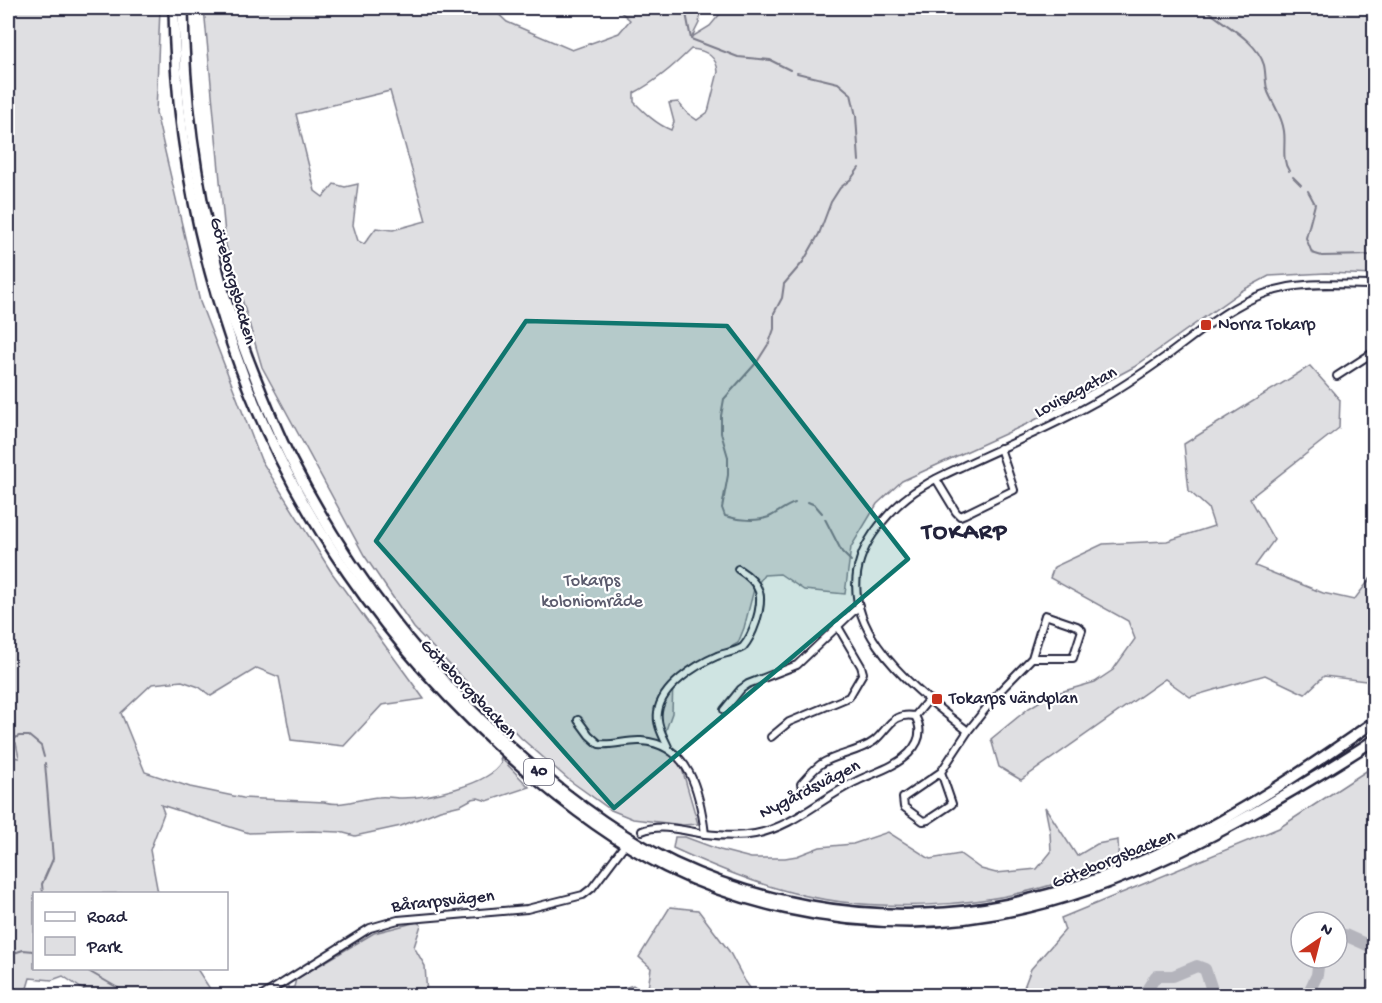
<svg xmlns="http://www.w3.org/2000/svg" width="1382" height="1003" font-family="'Gochi Hand',sans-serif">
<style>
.green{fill:#dfdfe2;stroke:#80808e;stroke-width:1.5;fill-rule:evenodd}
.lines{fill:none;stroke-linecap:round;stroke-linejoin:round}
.stream{stroke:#7a7a88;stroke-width:2}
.river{stroke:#b4b4bc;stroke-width:12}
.minor-casing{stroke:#22223b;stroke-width:10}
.highway-casing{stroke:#22223b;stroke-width:14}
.minor{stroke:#fff;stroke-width:6}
.highway{stroke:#fff;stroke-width:9}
.marked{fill:#0f766e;fill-opacity:0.2;stroke:#0f766e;stroke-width:4.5;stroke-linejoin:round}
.poi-dot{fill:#c8321e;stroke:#fff;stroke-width:2}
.labels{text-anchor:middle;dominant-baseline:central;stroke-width:4.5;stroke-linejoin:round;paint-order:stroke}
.shield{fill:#fff;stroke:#646476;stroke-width:1.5}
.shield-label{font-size:16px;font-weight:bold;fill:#22223b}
.street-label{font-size:18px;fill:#22223b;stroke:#fff}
.poi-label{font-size:18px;fill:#22223b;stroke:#fff;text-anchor:start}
.park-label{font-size:18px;fill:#5b5b6d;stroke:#fff}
.district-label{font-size:24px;font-weight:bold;letter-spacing:1.5px;fill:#22223b;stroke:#fff}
</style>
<rect width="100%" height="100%" fill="#fff"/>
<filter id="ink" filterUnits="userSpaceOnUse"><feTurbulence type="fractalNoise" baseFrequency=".0167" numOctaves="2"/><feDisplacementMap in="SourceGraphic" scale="12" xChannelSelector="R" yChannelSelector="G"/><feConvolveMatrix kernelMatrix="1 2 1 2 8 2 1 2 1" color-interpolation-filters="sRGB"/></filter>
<g filter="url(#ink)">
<g class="green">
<path d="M8,8H160L156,113L200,302L261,460L332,573L424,699L382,705L344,746L291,740L279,677L257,668L211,696L199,687L182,681L152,684L121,713L145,772L190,787L243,798L324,802C343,807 360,798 379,797C387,796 395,798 402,798C426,798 489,785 501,763L500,757L529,787L487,801L478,798L472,799L461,805L440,810L401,826L355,836L340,832L312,831L249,833L161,805L164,813L150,850L158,893L34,894V968L197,969L214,995H91L63,976L52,980L30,978L25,995H8V756L19,758L16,743L8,739Z"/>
<path d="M204,8H492L507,22L572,50L619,33L630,20L616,8H702L699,23L692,37L710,26L725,8H1374V275L1326,273L1269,276L1243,290L1134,367L1029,423L902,481L877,504L851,547L845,594L804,590L780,574L764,575L754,589L744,628L738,643L673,680L672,713L660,747L679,758L698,824L683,825L633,819L611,810L569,780L521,738L414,628L364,555L262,367L226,245ZM691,49C706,50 717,57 718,72L708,112L697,120L687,113L678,102L669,103L674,122L671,130C656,124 645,113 634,102V93C655,82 674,66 691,49ZM390,91L426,221L393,230L376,228L364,244L358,241L353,225L358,184L345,187L334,184L323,197L315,191L296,114Z"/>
<path d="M1310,366L1340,400L1339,428L1250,498L1274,540L1255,566L1323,593L1354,600L1374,574V682L1324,676L1305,694L1265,675L1190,697L1165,679L1021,780L999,767L991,739L1029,708L1050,695L1095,682L1113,670L1135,639L1128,621L1050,578L1054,567L1103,544L1167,541L1214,526L1208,508L1189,491L1184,444Z"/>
<path d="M1374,766V995H1021L1031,969L1065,930L1061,918L1279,828ZM1301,922H1337V958H1301Z"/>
<path d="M1045,807L1077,856L1097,844L1118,840C1118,844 1119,850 1118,854C1113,868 1081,876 1067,880C981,909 867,915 779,889C743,879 708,864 673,848L675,837H685L720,850L751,858H785L797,856L820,847L853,844L888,832L930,859L960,854L981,869L996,873L1037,869L1051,852L1050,832Z"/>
<path d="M670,907L698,910L729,951L745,981L755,995H617L621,989L633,985L647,995L651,968L639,957Z"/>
<path d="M417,922L421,925L414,947L425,966L427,995L268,996L287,984L289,989L294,987L296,979L374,933Z"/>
</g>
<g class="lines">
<g class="stream">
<path d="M685,8L691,39L738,57L770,60L790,70"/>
<path d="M1207,8L1208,11C1226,26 1257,41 1264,65C1266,74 1265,84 1268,92C1274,106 1282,116 1284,131C1286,144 1281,159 1289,171"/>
<path d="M797,73L838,83L851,94L856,116L859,161"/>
<path d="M1293,177L1301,185"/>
<path d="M1308,191L1315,204L1306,238L1312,253L1322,256L1372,255L1374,253"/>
<path d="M808,502L815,505L822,513"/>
<path d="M795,503C785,506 778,513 769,517C756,522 738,520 725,516L722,508L728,475V457L721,433V416L724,399L757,362L769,343L774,329V313L782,298L784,284L803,262L819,234L831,202L840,188L851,179L859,168"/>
<path d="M825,519L842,552L851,561"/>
<path d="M8,742L19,736H29L41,746L44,757"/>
<path d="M43,894L42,884L53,859L45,763"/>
<path d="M8,947L14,953L23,950L34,951"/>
<path d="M83,968L132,996"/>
<path d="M340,996L348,994L354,996"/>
</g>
<g class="river">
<path d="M1337,935H1345L1374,948"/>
<path d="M1143,996L1156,976H1173L1197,966L1205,969L1214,996"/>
<path d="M1307,996L1317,975L1319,958"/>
</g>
<defs>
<g id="minor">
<path d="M1337,376L1374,352"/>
<path d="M936,479L956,512L960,516L965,514L1014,490L1000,448"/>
<path d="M724,710L741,689L748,684L797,665L859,606"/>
<path d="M578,720L589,735L599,744C613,746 627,740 641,741C690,744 700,793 705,834"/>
<path d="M968,731L999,692L1032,658L1045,615L1077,626L1082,630L1073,658H1032"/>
<path d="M771,737L789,722L849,697L863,673L861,666L837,625"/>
<path d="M668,747C663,736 656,724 658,712C661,687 696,665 717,656C725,653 735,652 743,647C749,640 753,631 756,622C764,596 762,584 738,569"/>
<path d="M941,772L952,804L928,820L923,821L904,807L903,798L941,772L968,731C910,686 818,616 873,534C887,514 904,497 925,485C938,477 952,471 965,465C1008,445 1051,427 1092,404C1118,390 1143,373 1168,355C1206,327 1240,296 1289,287C1316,282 1346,285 1374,285"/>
<path d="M801,784C807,777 814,769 821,764C836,754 860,752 874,741C889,729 891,712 915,716"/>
<path d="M642,831C662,823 685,831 705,834C722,836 739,837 755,834C793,827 823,797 857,781C875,772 894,768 909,753C920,742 923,730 915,716L929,699"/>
<path d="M262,996L370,928L398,920L527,909L583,895L592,888L623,847"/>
</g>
<g id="highway">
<path d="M174,8C175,123 195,235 232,344C287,506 390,652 519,764C564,803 612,840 666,867C741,904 828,922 911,922C1039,920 1149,872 1259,810C1298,787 1337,765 1374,740"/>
<path d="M183,8C184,107 198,204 226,300C232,320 241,339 248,359C261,392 274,426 290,458C348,573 429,677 526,761C571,800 620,837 674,863C757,902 853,920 945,913C1109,900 1243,814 1374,722"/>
</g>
</defs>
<use href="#minor" class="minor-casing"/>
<use href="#highway" class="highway-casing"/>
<use href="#minor" class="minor"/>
<use href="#highway" class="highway"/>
</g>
</g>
<path class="marked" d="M526,321L727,326L908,559L614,808L376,541Z"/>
<g class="poi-dot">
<rect x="1200" y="319" width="12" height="12" rx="3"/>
<rect x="931" y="693" width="12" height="12" rx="3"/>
</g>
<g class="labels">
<rect class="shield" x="524" y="759" width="30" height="26" rx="4.5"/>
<g class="shield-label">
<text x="539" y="772">40</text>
</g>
<g class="street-label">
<text transform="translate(232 281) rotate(74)">Göteborgsbacken</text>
<text transform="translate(1076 393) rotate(-28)">Lovisagatan</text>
<text transform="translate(468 690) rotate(46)">Göteborgsbacken</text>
<text transform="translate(810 790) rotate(-27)">Nygårdsvägen</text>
<text transform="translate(1114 860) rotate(-22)">Göteborgsbacken</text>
<text transform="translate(443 902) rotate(-6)">Bårarpsvägen</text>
</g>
<g class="poi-label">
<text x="1218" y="325">Norra Tokarp</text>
<text x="949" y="699">Tokarps vändplan</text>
</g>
<g class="park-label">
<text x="592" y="581">Tokarps<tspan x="592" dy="21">koloniområde</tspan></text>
</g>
<g class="district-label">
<text x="965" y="533">TOKARP</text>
</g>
</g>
<rect width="1382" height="1003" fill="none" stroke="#fff" stroke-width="30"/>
<rect x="15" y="15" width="1352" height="973" fill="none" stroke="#22223b" stroke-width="2" filter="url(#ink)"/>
<rect x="33" y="892" width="195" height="78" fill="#ffffff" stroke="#a7a7b1" stroke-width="1.5"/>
<rect x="45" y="912" width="30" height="9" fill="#ffffff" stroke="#a7a7b1" stroke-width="1.5"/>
<text x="87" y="922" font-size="18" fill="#22223b">Road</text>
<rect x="45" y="937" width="30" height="18" fill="#dfdfe2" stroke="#a7a7b1" stroke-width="1.5"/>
<text x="87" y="952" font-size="18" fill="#22223b">Park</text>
<g transform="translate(1319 940) rotate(35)"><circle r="28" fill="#ffffff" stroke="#a7a7b1" stroke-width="1.5"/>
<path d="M0-4.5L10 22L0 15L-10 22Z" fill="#c8321e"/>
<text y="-9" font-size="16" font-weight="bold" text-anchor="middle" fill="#22223b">N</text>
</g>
</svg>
